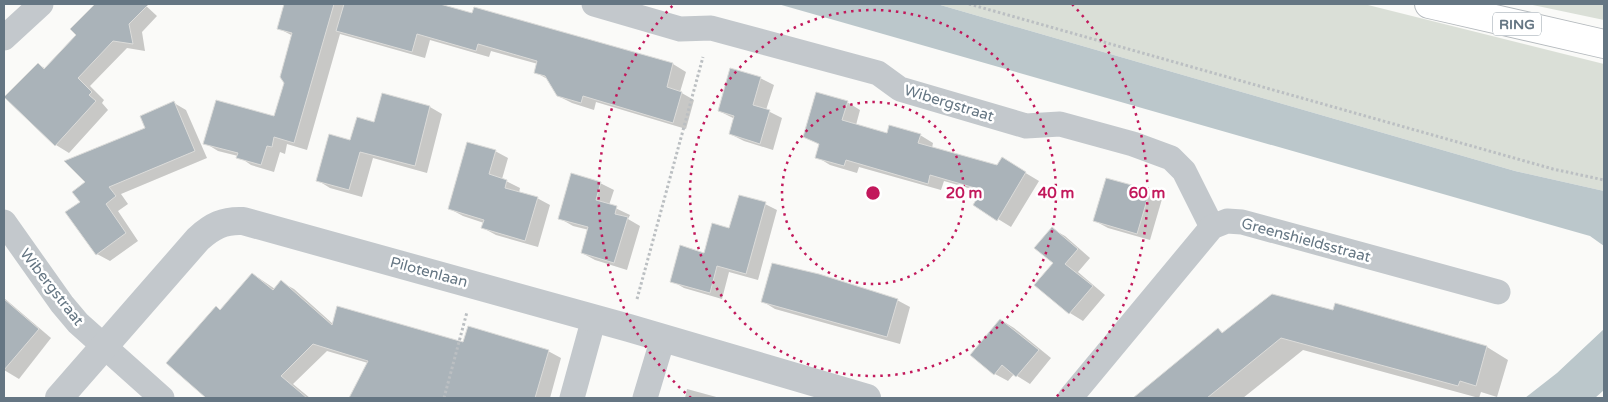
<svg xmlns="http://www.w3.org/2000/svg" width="1608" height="402" font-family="'Varela Round',sans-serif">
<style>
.green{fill:#dadfd7}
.water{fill:#bbc7cb}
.shadow{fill:#0003}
.building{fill:#aab3b9;stroke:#dcdcda}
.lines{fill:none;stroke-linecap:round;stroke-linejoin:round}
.primary-casing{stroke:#b5babe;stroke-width:30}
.path{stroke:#bbbfc2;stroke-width:3;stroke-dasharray:2.5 2.5;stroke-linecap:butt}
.minor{stroke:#c3c8cc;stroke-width:25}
.tertiary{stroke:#c3c8cc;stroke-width:28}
.primary{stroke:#fff;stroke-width:28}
.ring{fill:none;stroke:#c2185b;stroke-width:2.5;stroke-dasharray:2.5 5}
.labels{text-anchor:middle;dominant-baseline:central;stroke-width:5;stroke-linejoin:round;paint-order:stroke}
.shield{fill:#fff;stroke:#939fa8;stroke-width:1}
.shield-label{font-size:14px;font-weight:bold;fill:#657683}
.street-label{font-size:15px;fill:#657683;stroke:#fff}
.centre{fill:#c2185b;stroke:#fff;stroke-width:2.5}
.ring-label{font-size:15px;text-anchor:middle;font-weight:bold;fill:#c2185b;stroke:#fff;stroke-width:5;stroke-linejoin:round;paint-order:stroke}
</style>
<rect width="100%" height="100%" fill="#fafaf8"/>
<g class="green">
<path d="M937,4H1364L1604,64V191L1515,171Z"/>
<path d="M1528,4H1604V20Z"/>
</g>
<g class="water">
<path d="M778,4H937L1515,171L1604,191V246L1590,236Z"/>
<path d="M1604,329V390L1595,398H1525L1557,373Z"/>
</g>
<g class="shadow">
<path d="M97,4H144L157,16L142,32L145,51L127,48L90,86L104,100L102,103L108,110L69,153L56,145L6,97L38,64L46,69L78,35L72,29Z"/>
<path d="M283,4H436L473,14L475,8L673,64L686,72L680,92L694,100L686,129L596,102L594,110L572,103L558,96L549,80L535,72L538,64L491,51L489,57L430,40L425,58L340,34L307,150L287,144L285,154L280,152L274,172L251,165L238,156L218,151L205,143L275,118L285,83L293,36L278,28L285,4Z"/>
<path d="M760,78L774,85L766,110L782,118L773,150L744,141L730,134L735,119L719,111Z"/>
<path d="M847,102L860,110L856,125L887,134L920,135L933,143L932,148L998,166L1002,159L1039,181L1011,227L998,219L982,192L944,181L941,190L859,167L857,173L830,165L817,157L820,145L805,136Z"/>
<path d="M174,103L186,110L207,158L121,194L128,204L118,211L138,241L110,261L97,254L81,202L146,129Z"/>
<path d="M430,107L442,114L427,173L373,158L362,197L330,188L317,180L375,124Z"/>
<path d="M495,151L508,158L502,179L520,188L519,193L537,198L550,205L538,247L496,235L483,228L484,223L463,216L450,209Z"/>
<path d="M600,183L614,190L609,205L630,215L628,219L640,226L627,270L595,260L582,253L589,230L573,226L559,218Z"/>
<path d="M1149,191L1162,199L1150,240L1108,228L1095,221Z"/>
<path d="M765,204L777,210L758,280L729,272L722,299L684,288L672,281L705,254L730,230Z"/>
<path d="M1052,229L1065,236L1090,258L1078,272L1105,295L1083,321L1070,313L1036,285L1054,263Z"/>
<path d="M253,274L275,289L281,282L294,289L333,324L464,344L548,351L561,358L550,398H350L368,363L327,351L293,384L310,398H207L167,363L216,307L221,310Z"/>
<path d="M4,298L51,338L19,379L4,370Z"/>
<path d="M897,300L910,307L900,344L775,309L762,301Z"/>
<path d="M1334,311L1487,347L1508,360L1497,397L1481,392L1479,398L1303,350L1243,398H1135L1218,330L1224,333Z"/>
<path d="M1001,320L1014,328L1051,358L1030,384L1014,374L1008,381L995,374Z"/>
<path d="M687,389L720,398H685Z"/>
</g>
<g class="building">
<path d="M95,4H149L129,24L133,44L113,41L78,78L92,92L89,95L96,101L55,146L4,97L38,63L44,69L76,35L70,29Z"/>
<path d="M284,4H334L294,143L274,137L272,147L267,146L261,165L236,158L238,153L203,144L216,100L274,116L284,83L280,77L292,33L277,29Z"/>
<path d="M344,4H440L472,13L474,7L673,63L667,87L682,92L673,123L583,96L581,103L557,96L545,76L534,73L537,61L478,44L476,51L417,34L412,52L336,31Z"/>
<path d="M730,68L761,77L753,105L770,110L760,144L729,134L734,116L718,111Z"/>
<path d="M816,92L848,101L842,120L887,133L889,125L921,134L918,143L997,165L1002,157L1026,172L997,221L973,205L982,190L930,175L928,184L846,160L844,166L815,158L819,144L803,137Z"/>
<path d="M382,93L430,106L415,166L360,152L349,190L316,181L329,134L350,140L357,117L374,122Z"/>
<path d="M174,101L195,151L109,187L116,196L106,204L126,233L96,255L65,212L80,202L72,192L85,182L64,161L145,128L140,116Z"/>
<path d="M467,142L496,150L489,174L507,180L505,188L538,197L525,241L481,228L484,220L448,209Z"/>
<path d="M571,173L601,182L596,200L617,206L615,214L628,217L614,263L581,253L588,227L558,219Z"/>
<path d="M1106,178L1150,190L1137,234L1093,221Z"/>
<path d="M739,195L766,202L746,274L717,266L710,293L670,282L680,245L704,253L712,223L729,228Z"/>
<path d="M1052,227L1078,249L1065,264L1093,286L1069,314L1034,285L1053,263L1034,248Z"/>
<path d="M772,263L819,274L898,299L887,337L761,302Z"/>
<path d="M252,273L273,290L281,280L332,325L337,306L463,342L468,326L549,350L535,398H349L368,361L313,344L281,376L307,398H206L166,363L216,306L220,310Z"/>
<path d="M1272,294L1333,310L1335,303L1487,346L1476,386L1460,381L1458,386L1281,338L1207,398H1133L1218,328L1222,333Z"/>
<path d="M4,299L39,329L4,370Z"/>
<path d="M1000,319L1039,350L1016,377L1002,365L994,375L970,355Z"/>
</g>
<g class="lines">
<defs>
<path id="primary" d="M1429,4L1604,44"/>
</defs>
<use href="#primary" class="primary-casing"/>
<g class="path">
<path d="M969,4L1553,169L1604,180"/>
<path d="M637,299L703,57"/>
<path d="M444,398L467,312"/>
</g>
<g class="minor">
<path d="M594,4L680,29L711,28L878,73L900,89L1026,126L1060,124L1133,144L1171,158L1184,171L1212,227"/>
<path d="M4,38L41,4"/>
<path d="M4,222L62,304L78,323L162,398"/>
<path d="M572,398L594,318"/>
<path d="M645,398L663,338"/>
<path d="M1070,398L1212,227L1227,221L1242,222L1498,292"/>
</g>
<path class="tertiary" d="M59,398L198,239C212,226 224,220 243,221L629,328L867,398"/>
<use href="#primary" class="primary"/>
</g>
<g class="ring">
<circle cx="873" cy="193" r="91"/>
<circle cx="873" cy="193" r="183"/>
<path d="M691 398A274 274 0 0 1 674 4M1072 4A274 274 0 0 1 1055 398"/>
</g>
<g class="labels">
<rect class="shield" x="1493" y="12.5" width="48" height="23" rx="4"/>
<g class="shield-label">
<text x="1517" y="24">RING</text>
</g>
<g class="street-label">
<text transform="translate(949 103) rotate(17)">Wibergstraat</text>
<text transform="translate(1306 240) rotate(15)">Greenshieldsstraat</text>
<text transform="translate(429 272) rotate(15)">Pilotenlaan</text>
<text transform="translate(52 287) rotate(52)">Wibergstraat</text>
</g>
</g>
<circle cx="873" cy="193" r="8" class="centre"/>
<g class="ring-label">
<text x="964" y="198">20 m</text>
<text x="1056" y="198">40 m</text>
<text x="1147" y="198">60 m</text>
</g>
<rect width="1608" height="402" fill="none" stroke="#657683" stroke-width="10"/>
</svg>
